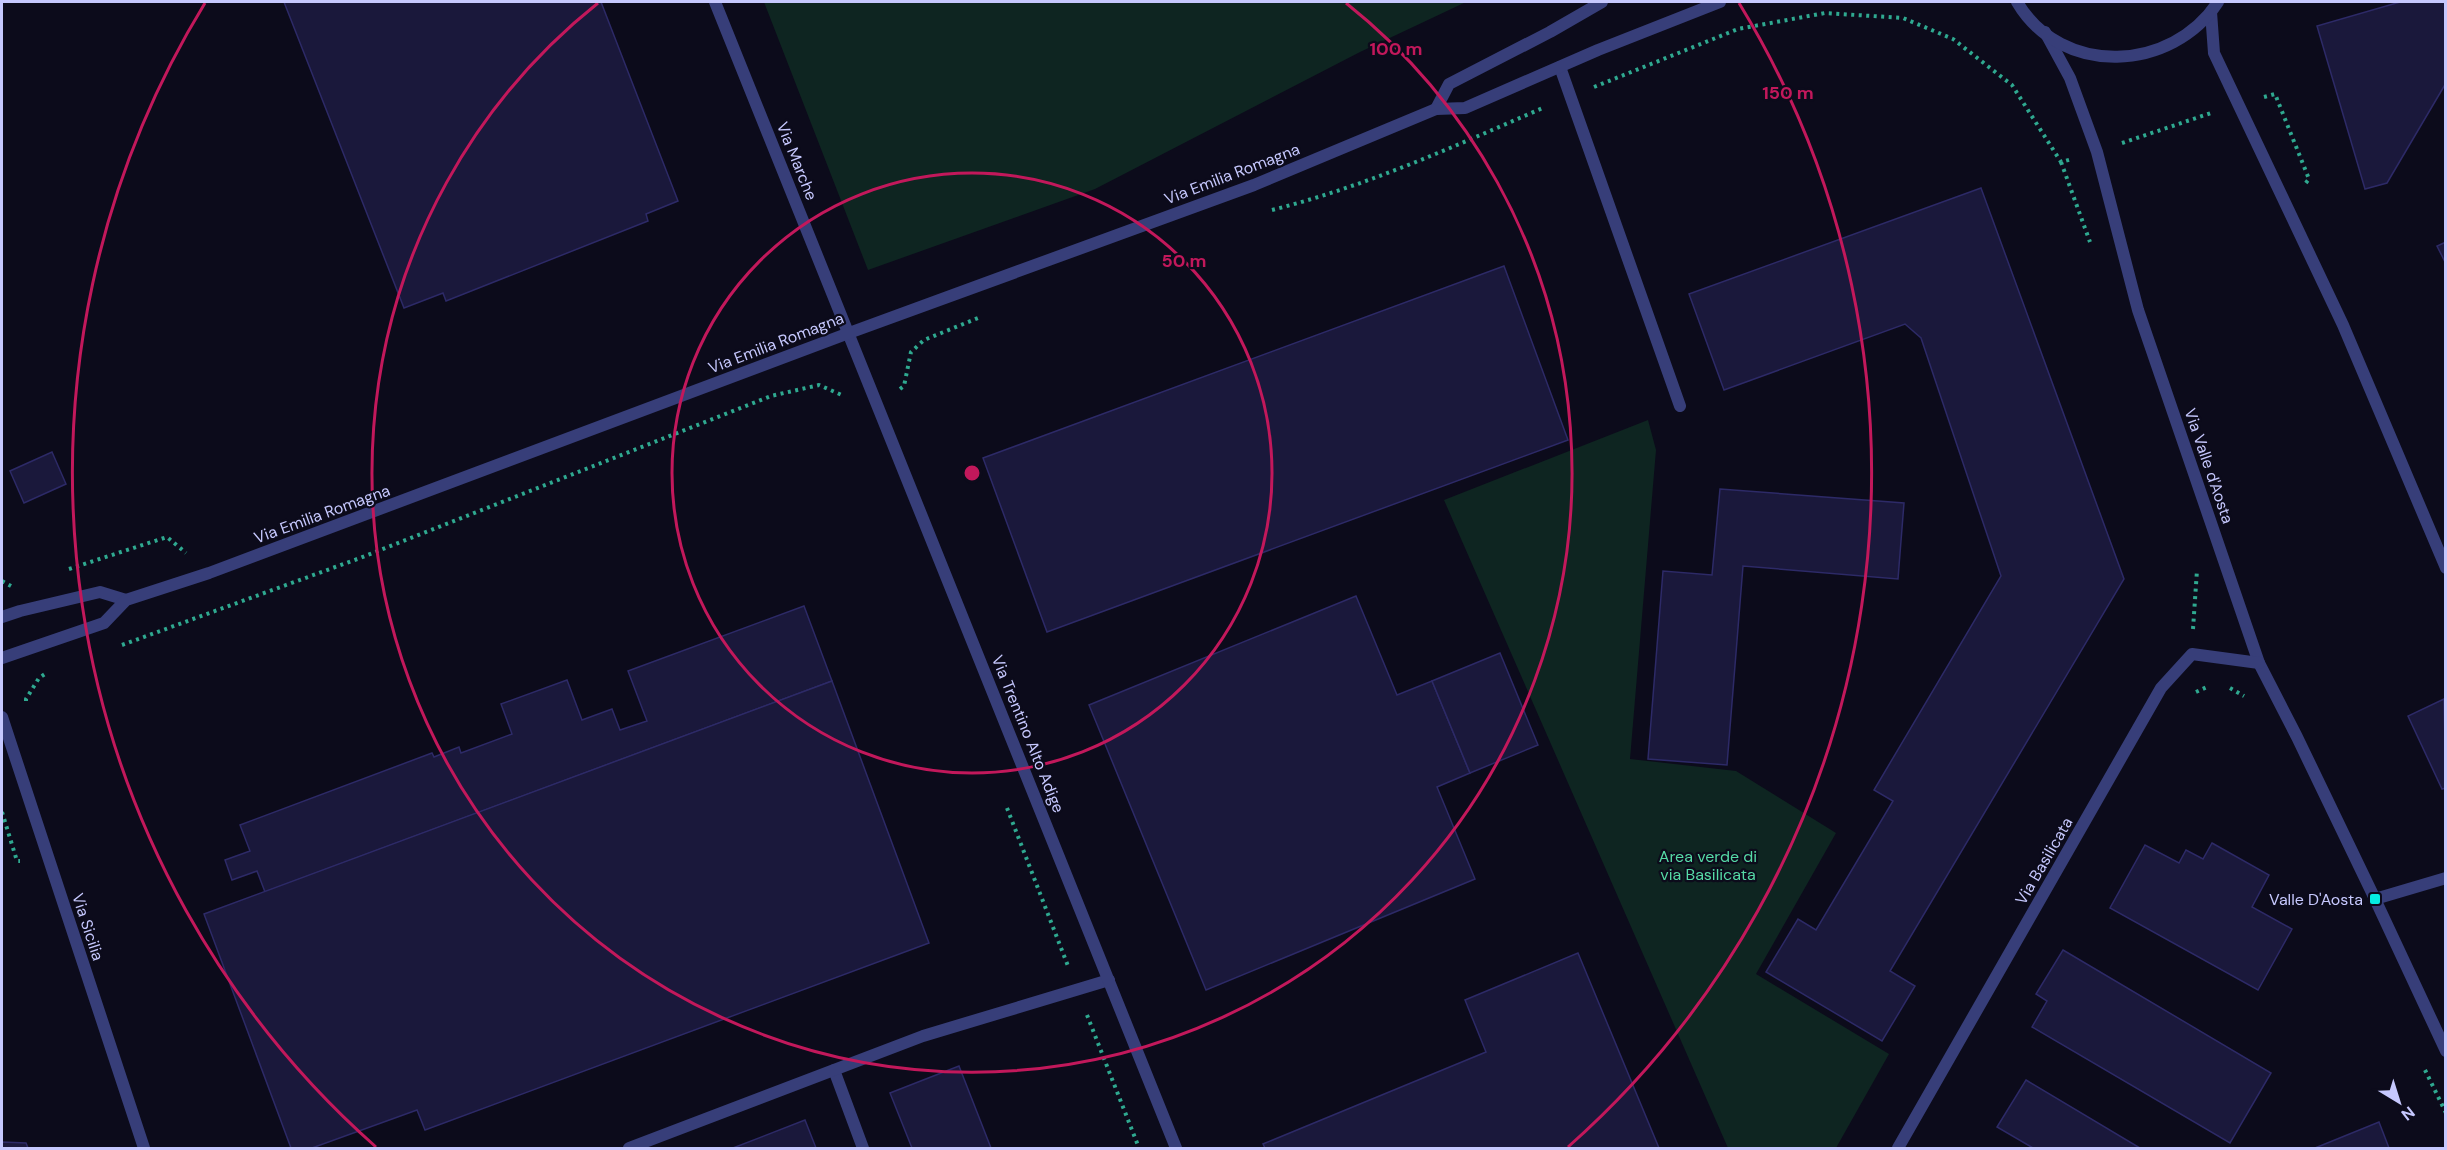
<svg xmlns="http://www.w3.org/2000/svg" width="2447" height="1150" font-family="'DM Sans',sans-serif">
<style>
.green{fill:#0e2521}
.building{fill:#1a183b;stroke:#2d2a67;stroke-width:1.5}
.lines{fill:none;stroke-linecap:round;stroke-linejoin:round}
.path{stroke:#2fa990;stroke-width:4;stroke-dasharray:3 4.5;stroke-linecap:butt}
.service{stroke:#373e79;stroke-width:12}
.minor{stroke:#373e79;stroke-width:12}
.tertiary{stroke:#373e79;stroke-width:12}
.ring{fill:none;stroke:#c2185b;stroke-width:3}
.poi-dot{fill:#05ebe0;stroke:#0c0b1b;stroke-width:2}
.labels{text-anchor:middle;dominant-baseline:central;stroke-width:4.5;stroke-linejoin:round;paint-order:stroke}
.street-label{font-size:16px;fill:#c6c8fe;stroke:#0c0b1b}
.park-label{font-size:16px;fill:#56daa6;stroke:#0c0b1b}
.poi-label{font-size:16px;fill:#c6c8fe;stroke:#0c0b1b;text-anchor:end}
.centre{fill:#c2185b;stroke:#0c0b1b;stroke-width:3}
.ring-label{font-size:18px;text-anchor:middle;font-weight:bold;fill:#c2185b;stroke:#0c0b1b;stroke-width:4.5;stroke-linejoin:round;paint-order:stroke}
</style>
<rect width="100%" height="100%" fill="#0c0b1b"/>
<g class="green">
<path d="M764,2H1466L1360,52L1095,189L868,270Z"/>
<path d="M1648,420L1656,450L1630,759L1736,771L1836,833L1756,974L1889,1054L1836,1148H1728L1444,500Z"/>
</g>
<g class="building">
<path d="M284,2H601L678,201L646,214L648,221L446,301L443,293L404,308Z"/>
<path d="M2400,2H2446V83L2387,183L2365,189L2317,26Z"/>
<path d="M1981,188L2124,579L1890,971L1915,986L1882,1041L1766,972L1798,919L1816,930L1893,801L1874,790L2001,576L1921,338L1905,324L1724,390L1689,294Z"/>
<path d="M2446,242V264L2437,246Z"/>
<path d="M1504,266L1568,440L1047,632L983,458Z"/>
<path d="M52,452L66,484L24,503L10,471Z"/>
<path d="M1720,489L1904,503L1898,579L1743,566L1727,765L1648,759L1663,571L1712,575Z"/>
<path d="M1356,596L1397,695L1432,681L1470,773L1437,787L1475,879L1206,990L1089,705Z"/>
<path d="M804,606L832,681L265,892L257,871L232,880L225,860L250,851L240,825L432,753L434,757L459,747L461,753L512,734L501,704L567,680L582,720L612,709L620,730L647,721L628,671Z"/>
<path d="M1500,653L1538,745L1470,773L1432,681Z"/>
<path d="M832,681L929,943L425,1130L417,1110L312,1148H291L204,914Z"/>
<path d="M2444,699L2446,788L2442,789L2408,716Z"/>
<path d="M2212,843L2269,875L2252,907L2292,929L2258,990L2110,908L2145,845L2179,863L2186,850L2203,859Z"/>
<path d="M2063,950L2271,1073L2230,1143L2032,1027L2047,1001L2036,994Z"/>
<path d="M1578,953L1659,1148H1265L1263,1144L1486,1052L1465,1000Z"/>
<path d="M959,1066L991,1148H912L890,1093Z"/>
<path d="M2026,1080L2140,1148H2033L1997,1127Z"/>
<path d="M805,1120L816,1148H733Z"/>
<path d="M2379,1122L2389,1148H2315Z"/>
<path d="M2,1142L26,1143L28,1148H2Z"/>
</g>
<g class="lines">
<g class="path">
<path d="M1594,87L1738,29L1825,13L1903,18L1953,39L2012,85L2061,162L2072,159"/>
<path d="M2264,97L2275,94L2309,179L2305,184"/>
<path d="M2122,143L2214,112"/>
<path d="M2061,162L2090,242"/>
<path d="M1272,210C1367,186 1455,146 1545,107"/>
<path d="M900,389L904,386L911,352L924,340L978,318"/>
<path d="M69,569L167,537L186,553"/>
<path d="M2,581L11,586"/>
<path d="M2193,629L2197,570"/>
<path d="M122,645L360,558L771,396L819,385L844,396"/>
<path d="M2230,688L2244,696"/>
<path d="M2196,692L2207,687"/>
<path d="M26,701V699L39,678L45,674"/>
<path d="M1007,808L1068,966"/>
<path d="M2,812L17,861H20"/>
<path d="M1087,1015L1139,1148"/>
<path d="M2425,1070L2446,1113"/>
</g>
<g class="service">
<path d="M1560,67L1680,406"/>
<path d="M834,1070L863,1148"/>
<path d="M629,1148L923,1036L1109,980"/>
</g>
<g class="minor">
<path d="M715,2L1176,1148"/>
<path d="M2211,12L2214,53L2343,325L2446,568"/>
<path d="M2045,32L2070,78L2097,152L2138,310L2259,663L2297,737L2375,899L2446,1051"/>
<path d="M2,717L144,1148"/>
<path d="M2375,899L2446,878"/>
<path d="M1898,1148L2161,688L2192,654L2259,663"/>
</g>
<g class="tertiary">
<path d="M2017,2C2062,78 2172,72 2218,2"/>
<path d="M1436,109L1449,84L1550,32L1602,2"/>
<path d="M2,617L20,611L100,592L126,600"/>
<path d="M2,658L104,623L126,600L209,573L849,333L1254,185L1436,109L1465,108L1598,50L1720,2"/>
</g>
</g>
<g class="ring">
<circle cx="972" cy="473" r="300"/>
<path d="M1346 3A600 600 0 1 1 598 3"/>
<path d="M376 1147A900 900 0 0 1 205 3M1739 3A900 900 0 0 1 1568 1147"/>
</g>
<rect class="poi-dot" x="2369" y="893" width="12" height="12" rx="3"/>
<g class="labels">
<g class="street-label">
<text transform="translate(797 161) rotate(68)">Via Marche</text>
<text transform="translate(1232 174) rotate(-21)">Via Emilia Romagna</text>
<text transform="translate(776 343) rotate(-21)">Via Emilia Romagna</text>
<text transform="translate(2209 466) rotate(71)">Via Valle d'Aosta</text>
<text transform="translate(322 514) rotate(-20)">Via Emilia Romagna</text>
<text transform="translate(1028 734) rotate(68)">Via Trentino Alto Adige</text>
<text transform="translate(2044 861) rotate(-60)">Via Basilicata</text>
<text transform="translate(88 927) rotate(72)">Via Sicilia</text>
</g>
<g class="park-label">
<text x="1708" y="856">Area verde di<tspan x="1708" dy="18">via Basilicata</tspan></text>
</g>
<g class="poi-label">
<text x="2363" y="899">Valle D'Aosta</text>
</g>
</g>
<circle cx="972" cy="473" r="9" class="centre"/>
<g class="ring-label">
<text x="1396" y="55">100 m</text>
<text x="1788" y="99">150 m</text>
<text x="1184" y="267">50 m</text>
</g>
<rect width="2447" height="1150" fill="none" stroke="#c6c8fe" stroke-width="6"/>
<g transform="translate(2399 1102) rotate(142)" stroke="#0c0b1b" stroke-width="4.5" paint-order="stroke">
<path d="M0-4.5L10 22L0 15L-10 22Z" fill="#c6c8fe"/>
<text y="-9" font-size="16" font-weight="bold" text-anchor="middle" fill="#c6c8fe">N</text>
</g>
</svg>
